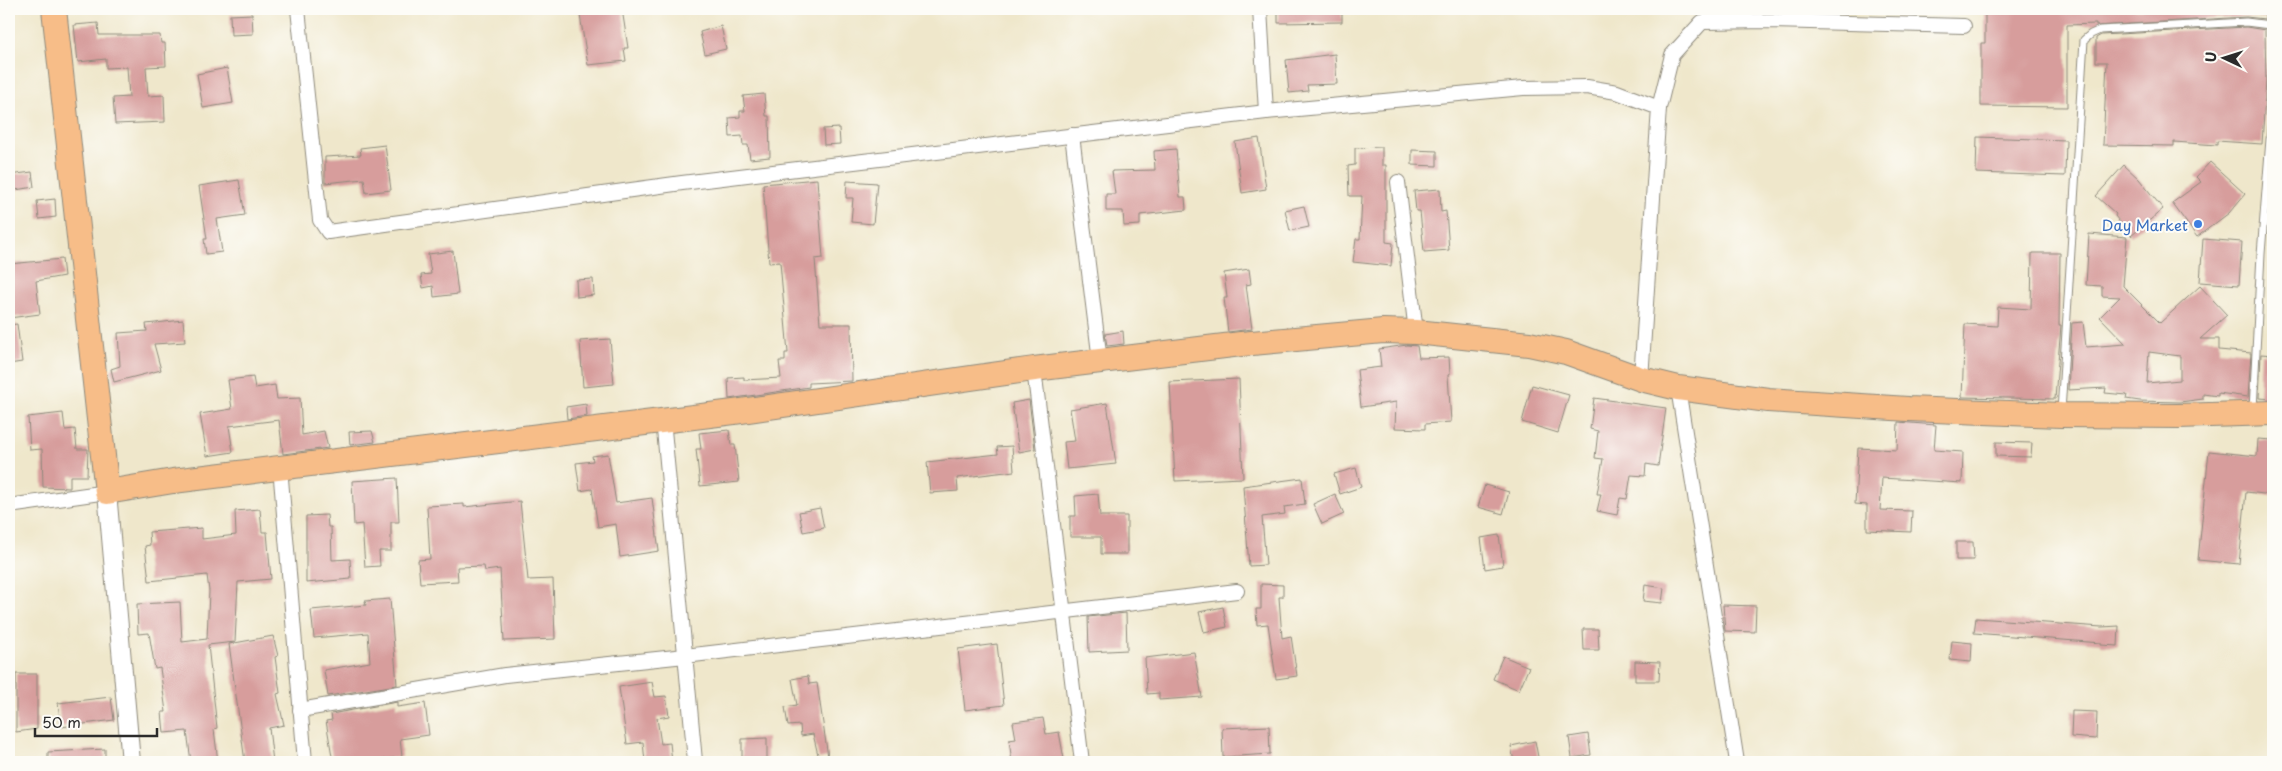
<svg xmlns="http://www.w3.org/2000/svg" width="2282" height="771" font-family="'Playpen Sans',sans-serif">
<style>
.building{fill:#d79d9c;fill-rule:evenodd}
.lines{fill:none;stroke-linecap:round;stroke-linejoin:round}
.service-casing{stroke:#8d897b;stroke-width:9}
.minor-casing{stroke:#8d897b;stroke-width:16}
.tertiary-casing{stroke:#8d897b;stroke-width:20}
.trunk-casing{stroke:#8d897b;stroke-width:26}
.service{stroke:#fff;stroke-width:7}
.minor{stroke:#fff;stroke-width:14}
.tertiary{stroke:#fff;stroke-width:18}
.trunk{stroke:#f7bd88;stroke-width:24}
.shop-dot{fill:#3f7fe0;stroke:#fdfcf7;stroke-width:2}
.labels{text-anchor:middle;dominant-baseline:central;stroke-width:4;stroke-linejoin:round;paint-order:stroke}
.shop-label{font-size:15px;fill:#366cbe;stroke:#fdfcf7;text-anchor:end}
</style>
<rect width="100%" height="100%" fill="#fdfcf7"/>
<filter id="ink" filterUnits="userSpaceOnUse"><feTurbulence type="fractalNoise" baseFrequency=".02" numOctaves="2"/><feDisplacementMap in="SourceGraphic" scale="10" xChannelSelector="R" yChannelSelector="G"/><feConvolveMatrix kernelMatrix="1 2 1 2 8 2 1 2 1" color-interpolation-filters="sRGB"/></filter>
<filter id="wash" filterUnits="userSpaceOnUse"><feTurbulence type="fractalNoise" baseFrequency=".0096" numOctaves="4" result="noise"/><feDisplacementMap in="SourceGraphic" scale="20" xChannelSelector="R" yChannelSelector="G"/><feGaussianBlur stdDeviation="1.12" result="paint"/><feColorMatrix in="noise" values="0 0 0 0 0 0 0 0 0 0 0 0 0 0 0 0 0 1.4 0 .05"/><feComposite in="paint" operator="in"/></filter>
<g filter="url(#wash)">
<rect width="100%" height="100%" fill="#efe7cb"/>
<g id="blocks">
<g class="building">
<path d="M579,9H622L628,48H624L626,61L588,65Z"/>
<path d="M1278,9H1342V22L1278,23Z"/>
<path d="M1985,9H2265V19L2246,17L2096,26V24L2067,25V107L1981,106V43H1985Z"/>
<path d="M252,14L253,34L231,35L230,15Z"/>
<path d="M98,23L99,35H160L161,43H165L166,66L146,67L148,96L164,95L165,122L115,124L113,98L129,97L127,67L106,68V59L78,62L74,25Z"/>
<path d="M721,26L726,49L705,54L700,32Z"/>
<path d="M2246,27L2265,30L2266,81L2262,144L2217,141V145L2174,142V146L2103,145L2107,62H2096V38L2101,35Z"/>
<path d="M1335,54L1337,84L1307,85L1308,91L1289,93L1286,60Z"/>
<path d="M227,68L233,103L203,108L197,74Z"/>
<path d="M764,94L766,116H769L770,157L750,159L748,145H743L742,136L730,137L729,118L740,117V111H745L743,96Z"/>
<path d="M839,128L840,144L824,145L823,129Z"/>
<path d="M1977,137L2066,140L2065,176L1976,173Z"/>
<path d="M1259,138L1266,189L1242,193L1235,142Z"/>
<path d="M385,145L391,190L366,193L364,179L325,183V157L361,155L360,148Z"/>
<path d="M1382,147V165H1386V242L1393,243L1391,266L1353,262L1356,239H1360L1362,196H1349L1348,166L1355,165V148Z"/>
<path d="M1176,149L1180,197H1185L1186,210L1140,215V225L1124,226L1123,211H1106V194H1115L1112,171L1155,170L1154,151Z"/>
<path d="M1412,150L1437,151V166L1412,165Z"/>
<path d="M2210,162L2245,194L2229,213L2197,237L2172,203L2201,182L2196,177Z"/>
<path d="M2124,165L2139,179L2163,209L2131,236L2115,216L2116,214L2096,196Z"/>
<path d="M32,172L34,187L9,191V175Z"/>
<path d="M817,179L823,258L815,259L820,324H851L852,381L809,383V387L729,399L728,378L744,377V380L781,378L779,361H785V353H788L780,262L769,263L763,184Z"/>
<path d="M239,180L245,215L217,219L222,252L206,254L204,239H207L199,186Z"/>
<path d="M847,181L877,183L873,224L851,222L853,198H846Z"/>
<path d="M1440,189L1441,212L1446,211L1449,250L1424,252L1420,211H1416L1414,191Z"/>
<path d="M55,199L56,217L39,219L37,201Z"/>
<path d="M1304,206L1309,227L1290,231L1285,210Z"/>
<path d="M2089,234L2127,237L2123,286L2160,323L2200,286L2227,315L2200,339H2219V350L2251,353L2248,397L2218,393V396L2203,394V399L2180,402L2140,401L2126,399L2127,395L2105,393L2106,388L2068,390L2072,323L2083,322L2086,347L2126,344L2100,317L2120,297L2102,296V286L2086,285ZM2149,352L2180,356V380L2147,383Z"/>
<path d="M2203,239L2242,242L2239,285L2200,282Z"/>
<path d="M453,251L458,294L434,297L433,286L423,288L421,275L431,274L428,254Z"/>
<path d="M2032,253H2060L2059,325H2061L2055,399L1962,397L1965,324L1997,326L1998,307L2031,309Z"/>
<path d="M62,259L64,276L36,281L40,314L9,318V264Z"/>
<path d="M1249,269L1251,284L1246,285L1252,329L1228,332L1224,298H1227L1224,273Z"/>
<path d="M593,279L594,295L577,297L576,280Z"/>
<path d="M183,320L185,342L154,344L161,370L114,382L111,369L120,366L118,333L147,331L146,324Z"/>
<path d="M17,324L22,362L9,364V325Z"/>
<path d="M1123,331L1124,344L1107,346L1105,334Z"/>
<path d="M610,339L614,384L583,387L580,341Z"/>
<path d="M1407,345L1417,346L1419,358L1449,357L1450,374L1448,375L1451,422L1425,424V429L1395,428L1396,402L1361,407L1357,370L1381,367L1379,349Z"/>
<path d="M2261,354L2273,355V399L2259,398Z"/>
<path d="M253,377L255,388L275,385L277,399L300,398L302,435L324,431L328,448L283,454L279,420L229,426L233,452L207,456L200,414L232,409L228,380Z"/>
<path d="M1239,379L1243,478L1175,481L1170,382Z"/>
<path d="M1532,385L1569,395L1558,433L1522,422Z"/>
<path d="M1594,398L1666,408L1658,466L1646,464L1645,476L1631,475L1627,499L1620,498L1617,515L1597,511L1601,494H1597L1603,459L1595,458L1598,431L1590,429Z"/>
<path d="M1029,400L1035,449L1019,452L1012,403Z"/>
<path d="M1107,403L1116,464L1067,469L1064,442L1075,441L1070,409Z"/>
<path d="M586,404L587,416L567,419L566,407Z"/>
<path d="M63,413L65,430L75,429L77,449H88L87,476H70V488L43,487L42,449L30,450L28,417Z"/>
<path d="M1898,422L1936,425L1934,450L1963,452L1962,483L1882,478L1880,510L1912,511L1911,532L1867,530V505L1855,504L1858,448L1897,450Z"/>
<path d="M729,430L731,445H735L739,482L700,486L696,449H701L699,433Z"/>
<path d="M372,431L375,442L350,445L349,432Z"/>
<path d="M2258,439L2273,440V495L2246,492L2239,564L2198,560L2209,451L2257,456Z"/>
<path d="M1996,442L2032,443L2031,457L1996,456Z"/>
<path d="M1012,446L1014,471L957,478L958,491L930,493L927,462L998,454L997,447Z"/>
<path d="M608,454L616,503L652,498L659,551L620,557L616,524L598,527L592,489L580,491L576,463L593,461L592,456Z"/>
<path d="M1356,468L1361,487L1340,494L1334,474Z"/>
<path d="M397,478L399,522H391V551H379L380,566L365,567L362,524L354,525L352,481Z"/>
<path d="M1302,478L1305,504L1284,507L1285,514L1262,517L1266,565L1249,566L1243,486Z"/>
<path d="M1485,485L1509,492L1503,514L1478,507Z"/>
<path d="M1098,494L1100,516H1127V554H1101V537H1070V516H1076L1075,496Z"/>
<path d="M1335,494L1344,514L1322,524L1313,504Z"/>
<path d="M520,501L528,580L553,579L555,639L504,641L500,569L485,571L484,566L457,567L458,581L420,583L418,560L430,559L427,506L464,504V507Z"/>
<path d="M820,508L824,528L803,532L799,512Z"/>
<path d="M260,509L262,532H267L271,579L238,582L235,642L208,645L217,728L214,729L218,762H191L187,731L164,733L162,712H166L160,668L155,669L149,633L138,634L137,604L180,602L182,642L207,639L209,591L207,575L149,581L145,546L150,545L149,532L202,528V539L236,535L235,511Z"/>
<path d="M327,515L328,527H331L332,560L350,559L351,579L306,583V516Z"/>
<path d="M1499,535L1503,566L1485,569L1481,538Z"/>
<path d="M1956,542H1973L1974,560H1956Z"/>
<path d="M1261,584L1283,585V597H1279L1282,638L1291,636L1297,676L1276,679L1268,624L1257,625L1256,609H1261Z"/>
<path d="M1645,585L1664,588L1662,603L1643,601Z"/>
<path d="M390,599L397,685L328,696L324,670L370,662L368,633L314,638L311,610L366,605L365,601Z"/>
<path d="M1723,605L1756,606L1755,632L1725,631Z"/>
<path d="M1223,607L1227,627L1204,632L1199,612Z"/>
<path d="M1126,613L1127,650L1089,652L1088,617Z"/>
<path d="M1976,618L2102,627L2119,626L2118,646L2101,645V643L1974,633Z"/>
<path d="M1583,629H1598L1599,650H1584Z"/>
<path d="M273,636L278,656L275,657L280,693L277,694L284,725L269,728L273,762H245L229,644Z"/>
<path d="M1952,641L1972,643L1971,662L1950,660Z"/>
<path d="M997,644L1004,705L965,710L958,649Z"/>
<path d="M1194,652L1202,697L1159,700V693L1147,694L1145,658Z"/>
<path d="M1503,656L1529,667L1519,690L1493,679Z"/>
<path d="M1635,661L1660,662L1659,681H1635Z"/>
<path d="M16,674H37V729L16,732Z"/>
<path d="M808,676L809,684L817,683L828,757L819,759L813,734L801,736L800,725L788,726L785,707L797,705L792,679Z"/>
<path d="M652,682L655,697L666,696L669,716L657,718L661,744L670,743L672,762H645L643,742L627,744L619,687Z"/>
<path d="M111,697L114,720L61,727L58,703Z"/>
<path d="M397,702V707L425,703L429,735L400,739L402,757L362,762H333L326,721L332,720L331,714Z"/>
<path d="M2072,711L2097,712L2096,739L2071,737Z"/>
<path d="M1043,718L1046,734L1059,732L1064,759L1040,762H1012L1009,740L1016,739L1013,722Z"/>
<path d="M1269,726L1270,754L1223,757L1222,728Z"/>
<path d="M1588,734L1591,755L1572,758L1569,737Z"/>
<path d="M767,738V762H742V739Z"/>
<path d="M1535,741L1539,762H1514L1511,746Z"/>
<path d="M105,749V762H48V752Z"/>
</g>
</g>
</g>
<g filter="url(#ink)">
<use href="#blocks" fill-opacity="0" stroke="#8d897b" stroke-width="1"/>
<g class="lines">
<defs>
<g id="service">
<path d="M2253,410L2261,254L2273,101"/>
<path d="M2061,412L2084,40L2091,34L2100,30L2246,22L2270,25L2273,33"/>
</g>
<g id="minor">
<path d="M298,9L320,220L328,232L682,183L1266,112L1523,88L1587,87L1617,92L1659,108"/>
<path d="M1260,9L1266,112"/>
<path d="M1072,135L1100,361"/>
<path d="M1398,182L1416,332"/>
<path d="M1034,369L1082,762"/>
<path d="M1641,379L1659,108L1672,55L1702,22L1768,21L1964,26"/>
<path d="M1678,388L1737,762"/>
<path d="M663,419L695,761"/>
<path d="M280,467L305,762"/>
<path d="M9,506L107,492"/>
<path d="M300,710L505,675L685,656L1237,591"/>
</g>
<path id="tertiary" d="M107,492L131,762"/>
<path id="trunk" d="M54,9L107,492L173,481L734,412L1034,369L1241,344L1383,331L1416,332L1529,344L1566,352L1641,379L1678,388L1768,400L1908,409L2061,415L2178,416L2273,413"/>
</defs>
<use href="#service" class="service-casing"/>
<use href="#minor" class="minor-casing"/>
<use href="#tertiary" class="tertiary-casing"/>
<use href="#trunk" class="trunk-casing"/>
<use href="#service" class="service"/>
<use href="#minor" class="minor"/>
<use href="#tertiary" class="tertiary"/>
<use href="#trunk" class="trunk"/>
</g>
</g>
<circle class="shop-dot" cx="2198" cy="224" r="5"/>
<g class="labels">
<g class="shop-label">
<text x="2188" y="224">Day Market</text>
</g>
</g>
<rect width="2282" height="771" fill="none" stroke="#fdfcf7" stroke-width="30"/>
<g transform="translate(2224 58) rotate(274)" stroke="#fdfcf7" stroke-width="4" paint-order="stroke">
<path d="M0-4L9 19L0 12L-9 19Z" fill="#2b2b2b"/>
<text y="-8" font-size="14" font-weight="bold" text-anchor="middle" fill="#2b2b2b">U</text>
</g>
<path d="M35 728v8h122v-8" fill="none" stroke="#2b2b2b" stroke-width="2.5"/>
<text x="42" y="728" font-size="15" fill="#2b2b2b" stroke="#fdfcf7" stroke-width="4" paint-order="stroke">50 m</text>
</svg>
